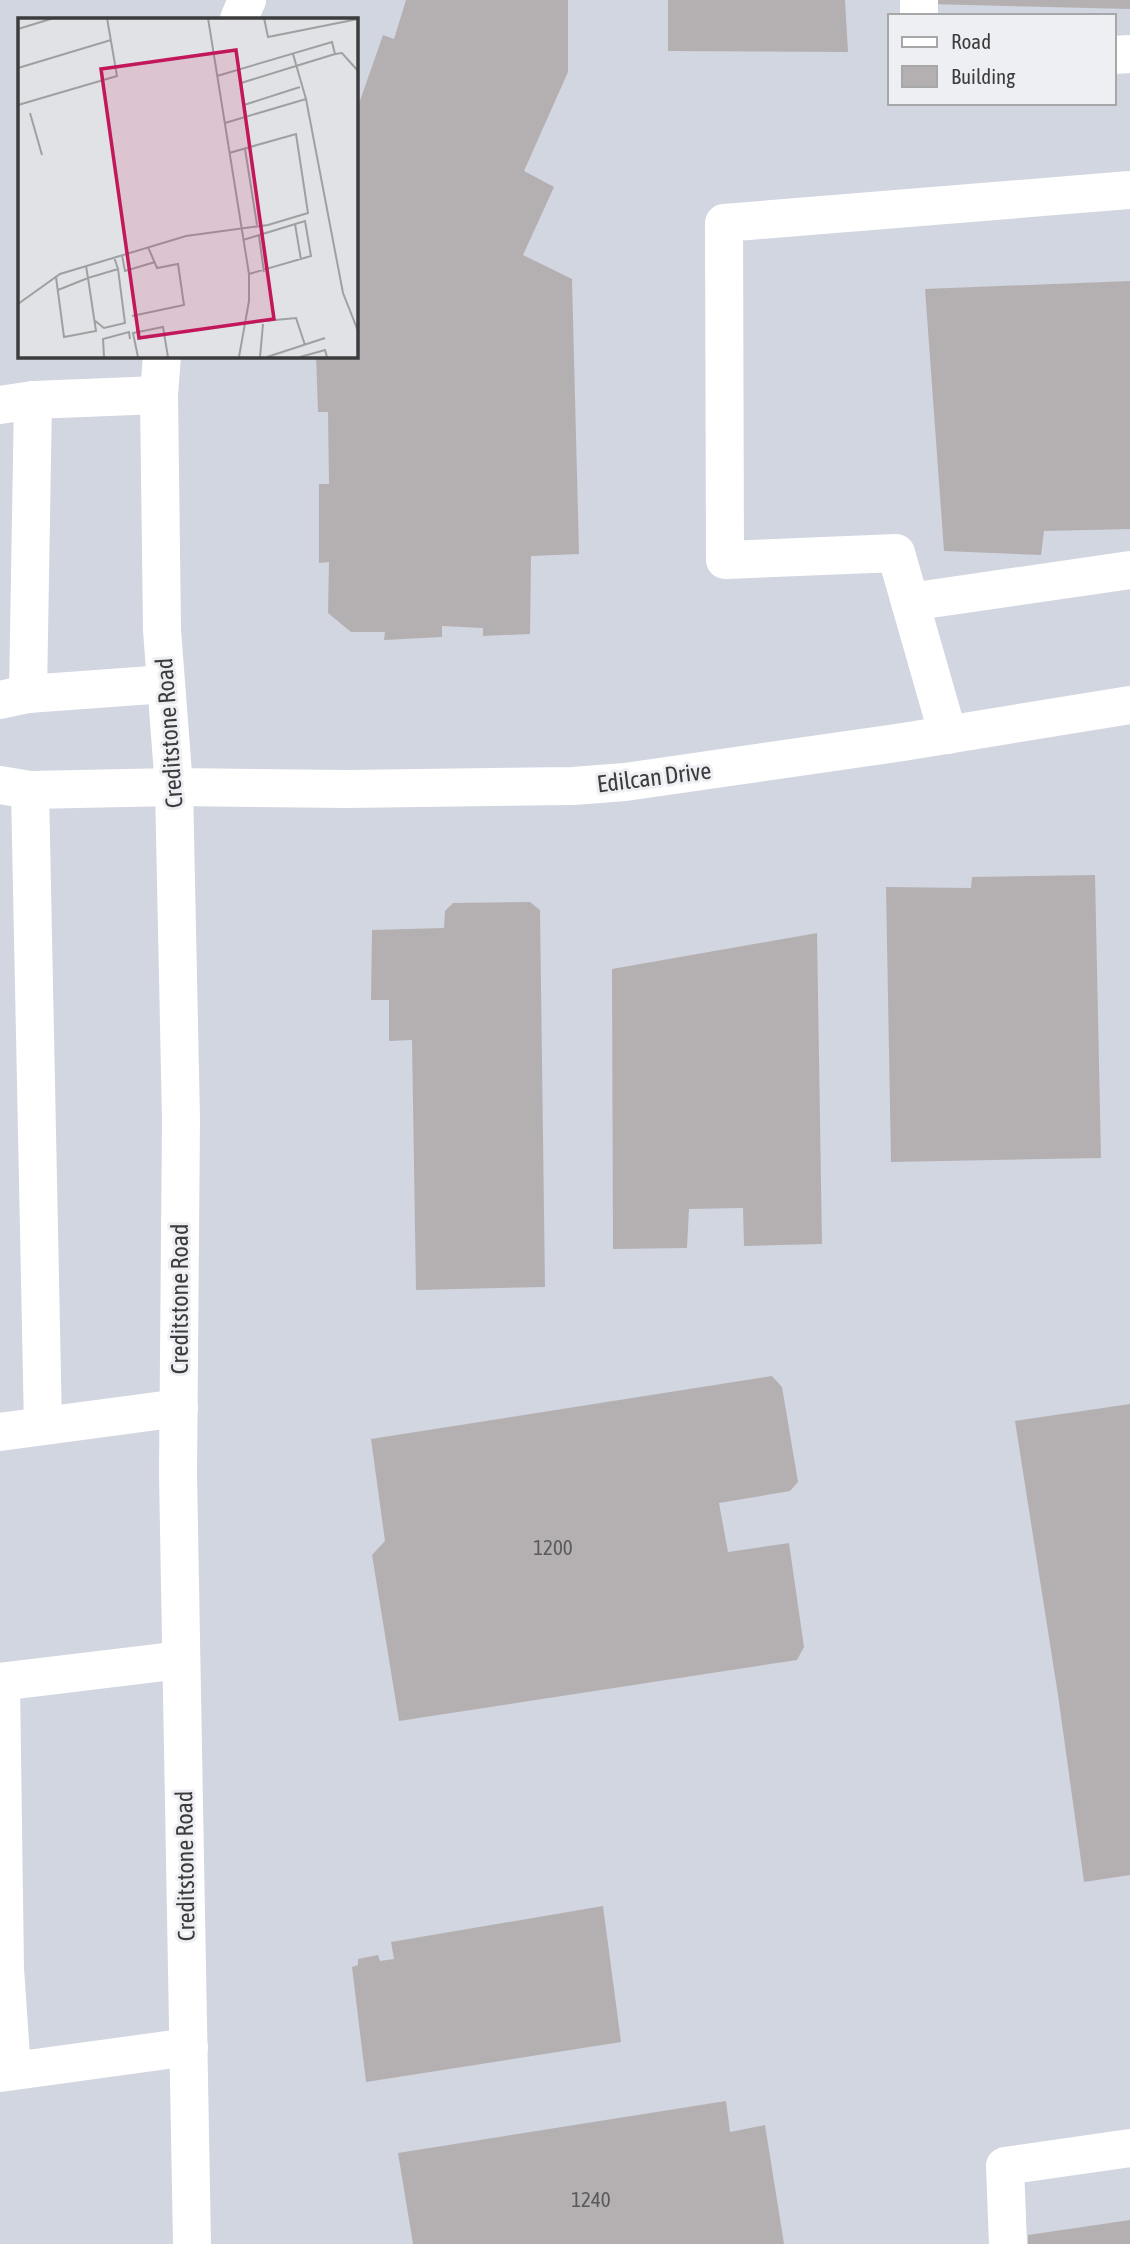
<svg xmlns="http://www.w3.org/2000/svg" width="1130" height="2244" font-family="'Asap Condensed',sans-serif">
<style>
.built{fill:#d2d6e0;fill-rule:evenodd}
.building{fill:#b4b0b2}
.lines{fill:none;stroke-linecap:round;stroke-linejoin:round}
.minor{stroke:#fff;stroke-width:38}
.labels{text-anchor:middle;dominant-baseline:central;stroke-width:6;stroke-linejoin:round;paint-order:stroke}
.number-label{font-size:21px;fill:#5a595b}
.street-label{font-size:24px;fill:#3c3c3e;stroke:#eeeff2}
.inset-road{fill:none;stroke:#9fa0a2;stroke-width:2}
.view{fill:#c2185b;fill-opacity:0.15;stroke:#c2185b;stroke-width:3.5}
.inset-edge{fill:none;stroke:#3c3c3e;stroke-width:3.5}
</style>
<rect width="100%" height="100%" fill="#e1e2e5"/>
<path class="built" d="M0,0H1130V2244H0ZM890,16H1114V103H890ZM19,19H355V355H19Z"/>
<g class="building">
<path d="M406,0H568V72L524,171L554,187L523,255L572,279L579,554L531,556L530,634L483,636V628L442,626V637L384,640L385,632H351L328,613L329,562L319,563V484H329L328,412H318L316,355H355V115L383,35L394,39Z"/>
<path d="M668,0H845L848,52L668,51Z"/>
<path d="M928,0H1130V9L928,4Z"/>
<path d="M1130,281V529L1044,531L1041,555L944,551L925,289Z"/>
<path d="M1095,875L1101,1158L891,1162L886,887L971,888L972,877Z"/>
<path d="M530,902L540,910L545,1287L416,1290L412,1040L389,1041V1000H371L372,930L444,928L445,911L453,903Z"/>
<path d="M817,933L822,1244L744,1246L743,1208L689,1209L687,1248L613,1249L612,969Z"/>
<path d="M772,1376L782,1387L798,1482L790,1491L719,1503L728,1552L789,1543L804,1647L797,1660L399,1721L372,1555L385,1541L371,1439Z"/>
<path d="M1130,1404V1875L1084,1882L1058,1695L1015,1421Z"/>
<path d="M603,1906L621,2042L366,2082L352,1967L358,1965V1959L378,1955L380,1961L394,1959L391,1942Z"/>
<path d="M726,2101L730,2132L765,2125L784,2244H413L398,2153Z"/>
<path d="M1130,2220V2244H1028V2235Z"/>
</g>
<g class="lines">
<g class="minor">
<path d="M919,0V16"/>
<path d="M239,19L247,0"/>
<path d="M1114,55L1130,54"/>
<path d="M162,355L159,395L162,630L174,787L181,1120L178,1474L192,2244"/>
<path d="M0,405L33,400L159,395"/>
<path d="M910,602L1130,570"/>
<path d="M28,694L33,400"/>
<path d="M0,700L28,694L165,684"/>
<path d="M948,735L896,553L725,560L724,223L1130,190"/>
<path d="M0,785L30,790L174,787L347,789L573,786L625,782L903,742L1130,705"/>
<path d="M30,790L43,1426"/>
<path d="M0,1432L179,1408"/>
<path d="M0,1682L181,1660"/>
<path d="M1,1682L5,1969"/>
<path d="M0,1969H5L12,2071"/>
<path d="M0,2073L189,2047"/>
<path d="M1008,2244L1005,2166L1130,2148"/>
</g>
</g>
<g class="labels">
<g class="number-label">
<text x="553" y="1547">1200</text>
<text x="591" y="2199">1240</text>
</g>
<g class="street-label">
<text transform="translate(169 733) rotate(-94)">Creditstone Road</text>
<text transform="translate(654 777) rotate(-7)">Edilcan Drive</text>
<text transform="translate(179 1299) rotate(-90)">Creditstone Road</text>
<text transform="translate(185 1866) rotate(-91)">Creditstone Road</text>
</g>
</g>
<g transform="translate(18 18)">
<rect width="340" height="340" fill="#e1e2e5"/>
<path class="inset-road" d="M190,0L231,256V283L221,339M246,0L250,19L340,1M0,11L36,0M275,36L288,81M317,36L324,35L340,53M0,50L93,22M199,58L314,24L317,36L278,48L223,65L220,52M223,65L228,99M0,87L99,58L89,0M226,87L282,69M12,95L24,137M207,105L288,81L325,275L340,313M227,131L239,207M277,206L283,242M241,218L246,254M225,222L287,203L293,238L231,256M104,237L107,253L137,244M68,248L70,260L100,251L96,239M38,259L46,319L78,313L70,260L40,272M0,286L42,256L168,218L250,207L290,195L278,116L211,135M114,298L166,287L160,246L139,250L130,229M76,302L86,310L107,305L100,251M227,305L278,300L287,327M86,339L85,321L111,314L112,321M120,339L115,315L145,309L150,339M242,339L245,306M249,339L307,320M282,339L307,332L309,339"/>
<path class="view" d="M218,32L256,301L121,320L83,51Z"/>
<rect width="340" height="340" class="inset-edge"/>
</g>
<rect x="888" y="14" width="228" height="91" fill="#eeeff2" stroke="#a7a7aa" stroke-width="2"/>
<rect x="902" y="37" width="35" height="10" fill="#ffffff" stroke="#a7a7aa" stroke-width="2"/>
<text x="951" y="49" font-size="21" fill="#3c3c3e">Road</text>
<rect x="902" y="66" width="35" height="21" fill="#b4b0b2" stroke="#a7a7aa" stroke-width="2"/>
<text x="951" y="84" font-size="21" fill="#3c3c3e">Building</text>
</svg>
